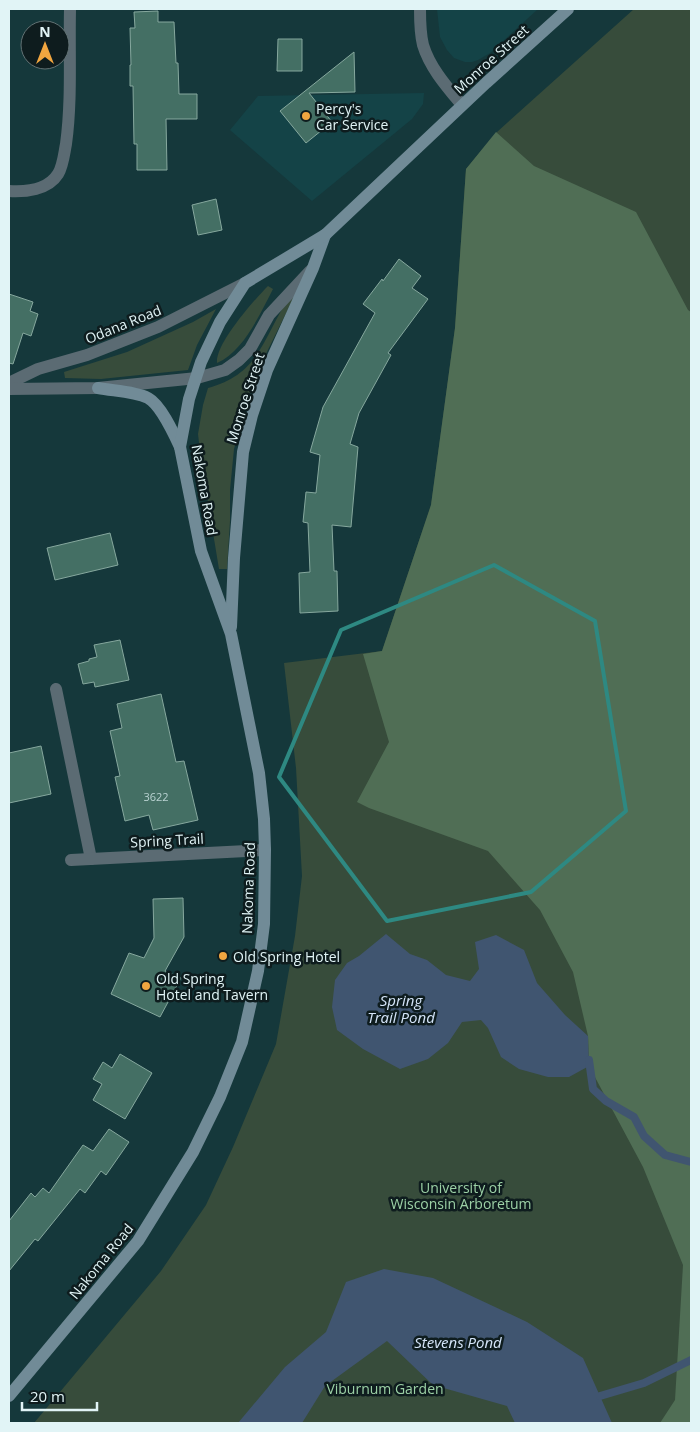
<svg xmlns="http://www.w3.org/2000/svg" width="700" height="1432" font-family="'Open Sans',sans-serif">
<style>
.built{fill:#144347}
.green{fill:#374c3b}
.forest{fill:#506e55}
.water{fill:#405570}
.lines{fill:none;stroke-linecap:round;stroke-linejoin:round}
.stream{stroke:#405570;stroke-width:8}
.building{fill:#446f64;stroke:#86a89e}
.service{stroke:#5b6b73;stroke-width:12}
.minor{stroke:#5b6b73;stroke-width:12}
.tertiary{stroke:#5b6b73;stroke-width:12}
.secondary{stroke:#718b97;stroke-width:12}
.marked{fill:none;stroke:#2e8982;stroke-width:4;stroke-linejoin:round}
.poi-dot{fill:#f1a640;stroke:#0e1c1e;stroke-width:2}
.labels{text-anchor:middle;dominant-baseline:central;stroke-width:5;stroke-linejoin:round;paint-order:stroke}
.number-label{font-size:11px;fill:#bad3d2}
.street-label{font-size:14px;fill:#e1f4f6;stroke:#0e1c1e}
.poi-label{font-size:14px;fill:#e1f4f6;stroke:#0e1c1e;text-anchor:start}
.park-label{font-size:14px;fill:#9cd1a6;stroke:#0e1c1e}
.water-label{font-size:15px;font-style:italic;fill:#d5e5f9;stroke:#0e1c1e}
</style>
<rect width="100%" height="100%" fill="#15383b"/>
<g class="built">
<path d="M437,9H538L490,53L478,60L472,62H465L454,58L447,50L440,37Z"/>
<path d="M424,93L423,104L412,119L312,201L230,130L258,96Z"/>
</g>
<g class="green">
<path d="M634,9H691V1423H34L161,1271L206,1205L233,1147L276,1044L295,936L302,876L296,768L284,663L382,651L431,505L455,328L466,169L497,132Z"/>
<path d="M268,286L273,289C260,314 244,351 217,363C215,344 255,299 268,286Z"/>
<path d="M296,293L256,374L234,449L230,490V521L227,569H219L201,460L198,434L203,405L208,388C247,377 257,357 274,324C281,311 285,302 296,293Z"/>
<path d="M216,309L197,345L188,370L101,379L65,378L64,372L127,352L193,322Z"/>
</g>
<path class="forest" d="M496,132L534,166L636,212L688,310L691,312V1423H660L675,1400L683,1265L643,1167L589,1066L588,1036L573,972L540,910L488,851L369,808L357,802L389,742L363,654L382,651L431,505L455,328L466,169Z"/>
<g class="water">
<path d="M386,934L410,954L427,960L446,975L470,981L479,969L475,942L496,935L524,950L537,983L565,1015L588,1036L589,1066L569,1077H548L519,1069L501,1057L488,1028L481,1020L462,1022L448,1043L428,1059L400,1069L363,1049L337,1030L332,1007L335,980L347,963L359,956Z"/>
<path d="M384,1269L433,1278L527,1322L583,1358L612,1423H515L507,1406L433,1385L387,1341L325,1386L302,1423H238L285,1367L326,1332L346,1282Z"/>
</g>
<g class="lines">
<g class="stream">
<path d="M589,1060L593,1089L606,1101L634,1117L644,1136L665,1155L691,1162"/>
<path d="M600,1396L644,1383L691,1360"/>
</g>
</g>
<g class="building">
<path d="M158,11V22H174L176,63H178L179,94H197V119H166L167,170H137V144H134L133,86H130V65H131L130,28H135L134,12Z"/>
<path d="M278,39H302V71H277Z"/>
<path d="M354,52L355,92L309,93L332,122L306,143L280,111Z"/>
<path d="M216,199L222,230L198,235L192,205Z"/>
<path d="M399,259L421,276L412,288L428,299L388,353L391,355L359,413L350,444L358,447L351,527L332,525L334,571H337L338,611L300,613L299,573L310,572L308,523L303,522L306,492L316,493L320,455L310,452L323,407L375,313L363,304L382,279L383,281Z"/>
<path d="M9,294L33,302L30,311L38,314L31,336L23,333L13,364L9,363Z"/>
<path d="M110,533L118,565L55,580L47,548Z"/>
<path d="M120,640L129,680L95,687L94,682L83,684L78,664L89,661V659L97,657L94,645Z"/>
<path d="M161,694L176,762L184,761L198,820L153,830L149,815L125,821L115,777L120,776L110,731L122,728L117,704Z"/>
<path d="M41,746L51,794L9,803V753Z"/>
<path d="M183,898L184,937L165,971L181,978L160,1017L111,994L129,953L144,958L154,938L153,899Z"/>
<path d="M120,1054L152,1073L125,1119L93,1100L102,1084L93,1079L103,1062L112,1068Z"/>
<path d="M109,1129L129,1142L106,1175L101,1171L85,1193L80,1189L38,1241L35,1239L9,1271V1221L31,1193L35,1197L43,1188L49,1193L83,1145L93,1151Z"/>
</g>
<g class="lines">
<path class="service" d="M56,689L91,859"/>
<g class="minor">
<path d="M420,9C420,21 420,33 423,45C430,68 447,87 462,105"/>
<path d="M9,191C25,192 48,190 58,174C63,166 64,154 66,144C72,100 69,54 70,9"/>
<path d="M71,860L265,850"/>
</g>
<g class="tertiary">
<path d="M9,383L38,369L87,355L158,327L245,283"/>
<path d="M9,389L98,388L197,378L225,370L239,360L250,349L269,315L310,271"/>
</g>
<g class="secondary">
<path d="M98,388C114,391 134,391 148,398C161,405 174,434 180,447"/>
<path d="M231,627L234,558L243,452L252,415L267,370L313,268L325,235"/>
<path d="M9,1396L138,1241L193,1152L220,1097L242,1042L258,971L264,924L265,850L264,819L259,773L231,634L201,551L180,447L189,399L201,362L220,322L245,283L325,235L486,83L568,9"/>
</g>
</g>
<path class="marked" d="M494,565L595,621L626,811L531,892L387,921L279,777L341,630Z"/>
<g class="poi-dot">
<circle cx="306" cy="116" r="5"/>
<circle cx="223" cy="956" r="5"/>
<circle cx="146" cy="986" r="5"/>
</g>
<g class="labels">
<g class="number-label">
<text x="156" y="796">3622</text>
</g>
<g class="street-label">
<text transform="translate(491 59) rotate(-42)">Monroe Street</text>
<text transform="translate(123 324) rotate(-22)">Odana Road</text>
<text transform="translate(245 398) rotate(-72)">Monroe Street</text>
<text transform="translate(205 490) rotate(80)">Nakoma Road</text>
<text transform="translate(167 840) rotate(-3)">Spring Trail</text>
<text transform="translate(248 888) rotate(-88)">Nakoma Road</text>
<text transform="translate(101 1261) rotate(-51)">Nakoma Road</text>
</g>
<g class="poi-label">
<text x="316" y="108">Percy's<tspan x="316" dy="16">Car Service</tspan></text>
<text x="233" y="956">Old Spring Hotel</text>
<text x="156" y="978">Old Spring<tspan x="156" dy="16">Hotel and Tavern</tspan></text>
</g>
<g class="park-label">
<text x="461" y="1187">University of<tspan x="461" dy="16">Wisconsin Arboretum</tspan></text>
<text x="385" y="1388">Viburnum Garden</text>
</g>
<g class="water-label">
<text x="401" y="1000">Spring<tspan x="401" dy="17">Trail Pond</tspan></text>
<text x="458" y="1342">Stevens Pond</text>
</g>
</g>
<rect width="700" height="1432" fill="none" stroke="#e1f4f6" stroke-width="20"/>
<g transform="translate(45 45)"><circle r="24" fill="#0e1c1e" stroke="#627274"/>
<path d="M0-4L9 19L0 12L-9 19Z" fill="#f1a640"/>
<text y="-8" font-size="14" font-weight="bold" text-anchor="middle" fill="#e1f4f6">N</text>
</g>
<path d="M22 1402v8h75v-8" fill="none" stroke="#e1f4f6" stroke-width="2.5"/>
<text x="30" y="1402" font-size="15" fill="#e1f4f6" stroke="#0e1c1e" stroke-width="4" paint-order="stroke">20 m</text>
</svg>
